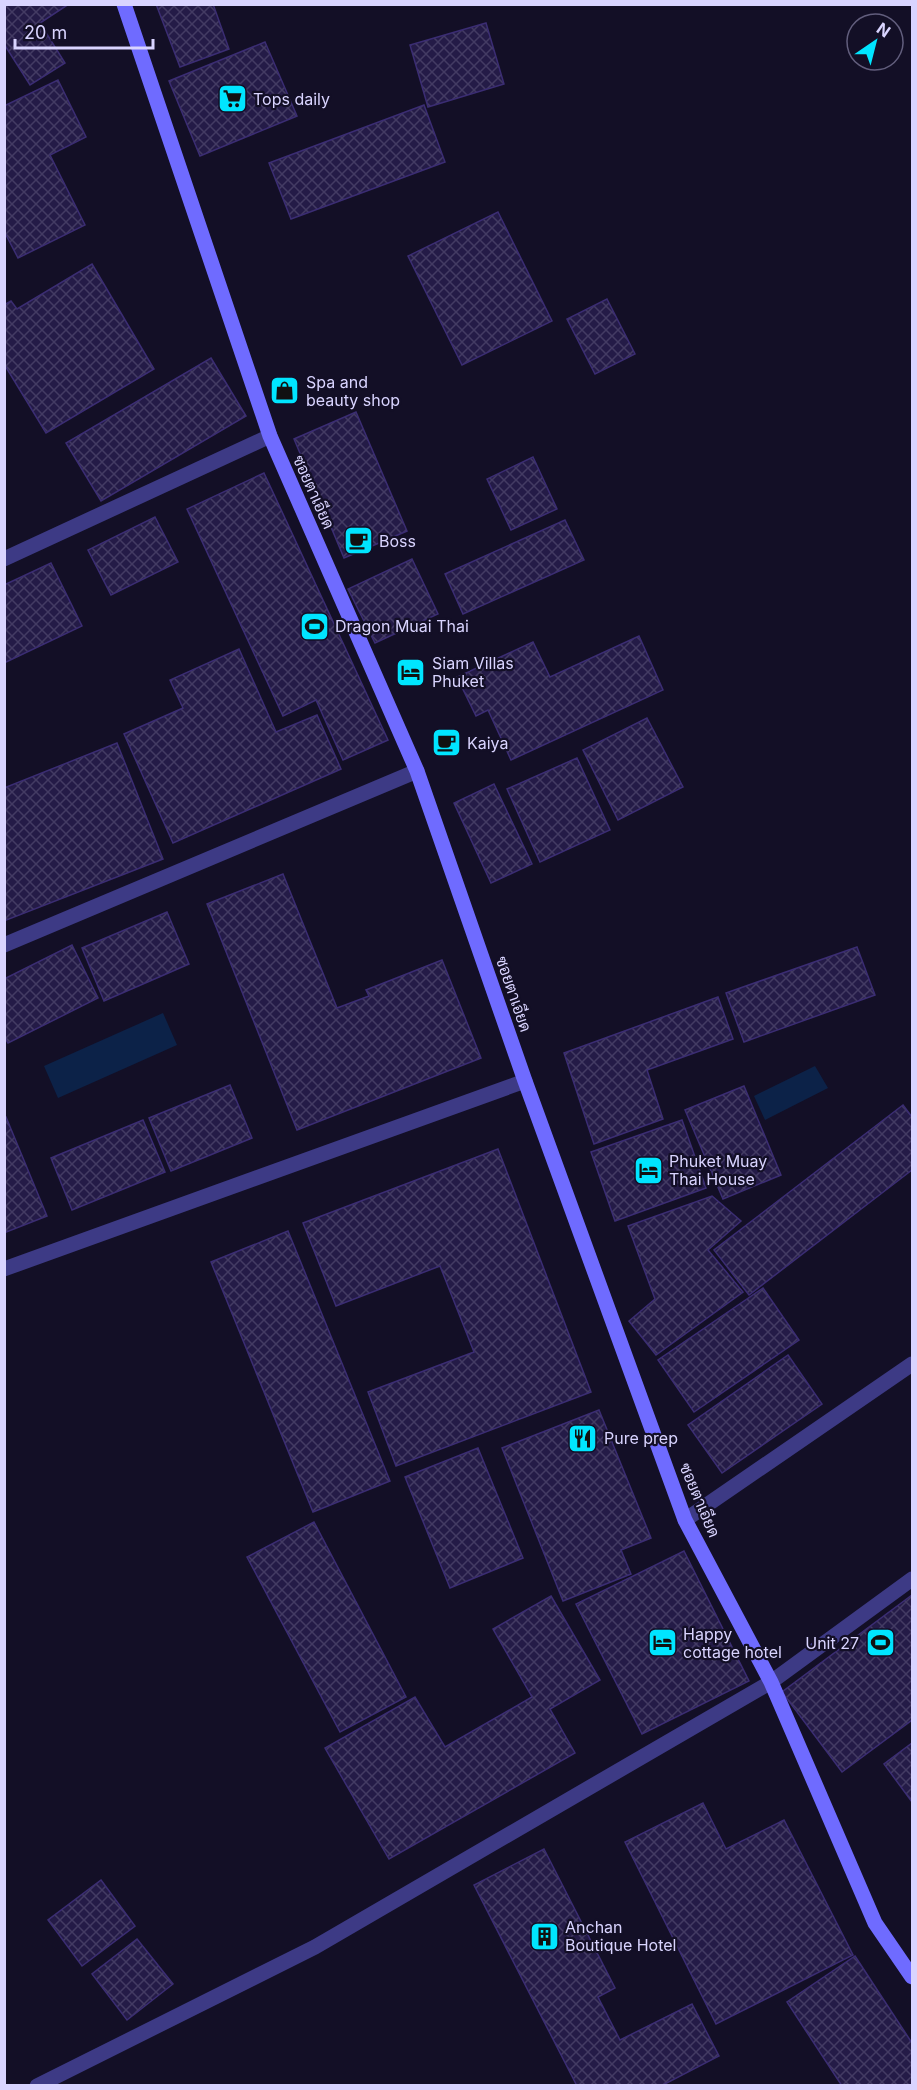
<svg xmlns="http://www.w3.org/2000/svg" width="917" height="2090" font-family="Inter,Sarabun,sans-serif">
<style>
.water{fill:#0c2248}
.building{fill:url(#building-cross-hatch);stroke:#3b2d73;stroke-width:1.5}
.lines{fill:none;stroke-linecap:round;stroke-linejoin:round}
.street{stroke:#3d3a85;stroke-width:15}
.secondary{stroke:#6f6bff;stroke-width:15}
.labels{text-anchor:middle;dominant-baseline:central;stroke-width:4.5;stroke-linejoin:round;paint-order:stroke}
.poi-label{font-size:16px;fill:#d9d4ff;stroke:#130f26;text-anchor:start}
.street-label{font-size:16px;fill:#d9d4ff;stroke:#130f26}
</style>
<defs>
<pattern id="building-cross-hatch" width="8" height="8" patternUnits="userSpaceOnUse" patternTransform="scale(1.5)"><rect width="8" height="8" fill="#241b47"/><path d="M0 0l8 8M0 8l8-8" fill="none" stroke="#433b63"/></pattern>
</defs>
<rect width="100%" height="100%" fill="#130f26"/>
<g class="water">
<path d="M163,1013L177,1045L58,1098L44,1066Z"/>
<path d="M815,1066L828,1088L765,1120L754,1096Z"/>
</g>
<g class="building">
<path d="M4,4H69L40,23L65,63L30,85L4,44Z"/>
<path d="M156,4H213L229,49L180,67Z"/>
<path d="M486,23L504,84L428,107L410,45Z"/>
<path d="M265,42L297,116L200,156L169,81Z"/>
<path d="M58,80L86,137L50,155L85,225L18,258L4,231V106Z"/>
<path d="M424,105L445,162L291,219L269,163Z"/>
<path d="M498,212L552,321L462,365L408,256Z"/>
<path d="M92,264L154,369L46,433L4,364V305L11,301L17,309Z"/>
<path d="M607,299L635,354L595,374L567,319Z"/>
<path d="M211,358L246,416L101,501L66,443Z"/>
<path d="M356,412L407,531L344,558L294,439Z"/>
<path d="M533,457L557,509L511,530L487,479Z"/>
<path d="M264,473L388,740L343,760L316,700L283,716L187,509Z"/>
<path d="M155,517L178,562L111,595L88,550Z"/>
<path d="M565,520L584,560L463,614L445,574Z"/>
<path d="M412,559L438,614L375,643L348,589Z"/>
<path d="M51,563L82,626L4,663V585Z"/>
<path d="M639,636L663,690L511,760L488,710L476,716L457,677L533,642L550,677Z"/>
<path d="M239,649L276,732L317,715L341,769L173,843L124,734L183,708L170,680Z"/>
<path d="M647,718L683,787L618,820L583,750Z"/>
<path d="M117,743L163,859L4,921V788Z"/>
<path d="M577,758L610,830L540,862L507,789Z"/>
<path d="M494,784L532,864L491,883L454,803Z"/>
<path d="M283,874L337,1008L369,996L366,990L442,960L481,1058L297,1130L207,904Z"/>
<path d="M167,912L189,964L104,1001L82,948Z"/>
<path d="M72,945L98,998L8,1043L4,1036V979Z"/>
<path d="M857,947L875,995L744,1042L726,993Z"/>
<path d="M718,997L733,1039L647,1070L663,1119L594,1144L564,1053Z"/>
<path d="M230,1085L252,1138L171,1171L149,1118Z"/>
<path d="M744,1086L781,1175L723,1199L685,1110Z"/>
<path d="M903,1105L912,1117V1170L749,1295L714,1250Z"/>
<path d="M6,1117L47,1216L4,1233V1118Z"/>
<path d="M143,1120L165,1172L72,1210L51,1158Z"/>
<path d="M682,1120L706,1188L615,1221L591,1152Z"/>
<path d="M498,1149L591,1392L396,1466L368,1392L474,1352L440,1266L336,1306L303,1223Z"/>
<path d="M712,1196L741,1221L708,1250L743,1292L656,1355L629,1321L655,1299L628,1226Z"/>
<path d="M288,1231L390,1481L313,1512L211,1262Z"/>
<path d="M763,1288L799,1340L694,1412L658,1360Z"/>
<path d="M788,1355L822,1404L722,1473L688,1425Z"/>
<path d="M599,1410L651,1538L621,1550L631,1574L563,1601L502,1448Z"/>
<path d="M478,1448L523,1558L450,1588L405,1477Z"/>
<path d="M314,1522L406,1697L340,1732L247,1557Z"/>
<path d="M684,1551L749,1681L642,1734L576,1604Z"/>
<path d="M912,1595V1720L842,1772L782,1692Z"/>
<path d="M551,1596L600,1680L550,1709L575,1753L389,1859L325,1748L415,1697L445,1747L532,1697L493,1629Z"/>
<path d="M912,1743V1802L884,1764Z"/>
<path d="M703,1803L726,1849L784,1820L853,1955L716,2024L625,1842Z"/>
<path d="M544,1849L615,1988L598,1997L620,2040L692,2004L719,2056L661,2086H577L474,1885Z"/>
<path d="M101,1880L135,1926L82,1966L48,1920Z"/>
<path d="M137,1939L173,1984L127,2020L92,1974Z"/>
<path d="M855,1956L912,2043V2086H842L787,2002Z"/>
</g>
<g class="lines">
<g class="street">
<path d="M4,559L270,436"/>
<path d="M4,945L417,771"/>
<path d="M4,1269L525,1081"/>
<path d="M685,1520L912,1364"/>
<path d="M37,2086L315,1947L771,1682L912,1579"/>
</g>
<path class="secondary" d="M124,4L270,436L417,771L525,1081L685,1520L771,1682L875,1923L912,1977"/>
</g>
<defs>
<symbol id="supermarket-square" viewBox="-11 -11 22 22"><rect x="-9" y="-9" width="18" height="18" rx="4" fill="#00e5ff" stroke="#130f26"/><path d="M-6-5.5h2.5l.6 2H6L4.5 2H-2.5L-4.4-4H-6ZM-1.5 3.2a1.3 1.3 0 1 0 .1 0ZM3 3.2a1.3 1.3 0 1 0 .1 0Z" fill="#111"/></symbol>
<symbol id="shop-square" viewBox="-11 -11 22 22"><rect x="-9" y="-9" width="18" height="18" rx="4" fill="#00e5ff" stroke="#130f26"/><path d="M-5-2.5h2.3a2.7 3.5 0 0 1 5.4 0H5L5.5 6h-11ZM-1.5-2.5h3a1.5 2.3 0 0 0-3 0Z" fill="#111"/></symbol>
<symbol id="cafe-square" viewBox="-11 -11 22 22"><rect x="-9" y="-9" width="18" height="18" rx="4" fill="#00e5ff" stroke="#130f26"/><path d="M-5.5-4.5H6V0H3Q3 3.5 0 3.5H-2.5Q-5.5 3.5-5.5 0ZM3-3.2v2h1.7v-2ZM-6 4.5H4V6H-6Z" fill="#111"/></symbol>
<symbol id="stadium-square" viewBox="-11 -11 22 22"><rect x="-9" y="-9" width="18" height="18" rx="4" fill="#00e5ff" stroke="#130f26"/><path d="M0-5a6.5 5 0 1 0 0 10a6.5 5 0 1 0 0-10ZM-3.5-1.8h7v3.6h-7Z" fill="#111"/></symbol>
<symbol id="hotel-square" viewBox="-11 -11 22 22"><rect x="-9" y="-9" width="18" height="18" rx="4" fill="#00e5ff" stroke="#130f26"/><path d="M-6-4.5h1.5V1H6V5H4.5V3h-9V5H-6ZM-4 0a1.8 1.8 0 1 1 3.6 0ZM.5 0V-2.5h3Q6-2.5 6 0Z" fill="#111"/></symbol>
<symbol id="restaurant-square" viewBox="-11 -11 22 22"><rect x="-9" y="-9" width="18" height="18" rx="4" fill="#00e5ff" stroke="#130f26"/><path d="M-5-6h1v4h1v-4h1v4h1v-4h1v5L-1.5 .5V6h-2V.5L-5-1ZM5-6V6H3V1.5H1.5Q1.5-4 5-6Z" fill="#111"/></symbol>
<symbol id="building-square" viewBox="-11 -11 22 22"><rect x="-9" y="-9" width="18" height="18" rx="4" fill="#00e5ff" stroke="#130f26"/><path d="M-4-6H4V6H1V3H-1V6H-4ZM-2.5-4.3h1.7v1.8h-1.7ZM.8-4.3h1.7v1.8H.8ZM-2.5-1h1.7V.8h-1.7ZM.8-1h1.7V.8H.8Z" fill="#111"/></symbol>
</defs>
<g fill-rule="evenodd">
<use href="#supermarket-square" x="216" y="82" width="33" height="33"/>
<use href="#shop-square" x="268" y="374" width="33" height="33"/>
<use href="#cafe-square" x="342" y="524" width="33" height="33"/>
<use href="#stadium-square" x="298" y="610" width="33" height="33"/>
<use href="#hotel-square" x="394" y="656" width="33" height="33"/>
<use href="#cafe-square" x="430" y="726" width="33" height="33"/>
<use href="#hotel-square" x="632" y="1154" width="33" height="33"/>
<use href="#restaurant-square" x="566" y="1422" width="33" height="33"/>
<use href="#hotel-square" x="646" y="1626" width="33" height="33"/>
<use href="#stadium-square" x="864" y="1626" width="33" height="33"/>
<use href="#building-square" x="528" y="1920" width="33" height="33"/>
</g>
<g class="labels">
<g class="poi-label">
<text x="253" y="99">Tops daily</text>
<text x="306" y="382">Spa and<tspan x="306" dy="18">beauty shop</tspan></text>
<text x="379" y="541">Boss</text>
<text x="335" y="626">Dragon Muai Thai</text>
<text x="432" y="663">Siam Villas<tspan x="432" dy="18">Phuket</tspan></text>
<text x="467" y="743">Kaiya</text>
<text x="669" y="1161">Phuket Muay<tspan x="669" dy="18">Thai House</tspan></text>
<text x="604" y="1438">Pure prep</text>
<text x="683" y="1634">Happy<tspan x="683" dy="18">cottage hotel</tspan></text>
<text x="859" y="1643" text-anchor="end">Unit 27</text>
<text x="565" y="1927">Anchan<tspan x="565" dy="18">Boutique Hotel</tspan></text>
</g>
<g class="street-label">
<text transform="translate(314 492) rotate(66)">ซอยตาเอียด</text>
<text transform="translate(514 994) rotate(71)">ซอยตาเอียด</text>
<text transform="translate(700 1500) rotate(67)">ซอยตาเอียด</text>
</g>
</g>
<rect width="917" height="2090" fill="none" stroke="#d9d4ff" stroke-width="12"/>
<g transform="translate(875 42) rotate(35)"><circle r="28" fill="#130f26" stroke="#625e7d" stroke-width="1.5"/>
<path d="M0-4.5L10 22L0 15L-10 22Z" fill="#00e5ff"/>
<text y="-9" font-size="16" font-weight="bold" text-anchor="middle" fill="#d9d4ff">N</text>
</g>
<path d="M15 39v9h138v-9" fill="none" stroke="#d9d4ff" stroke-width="3"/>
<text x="24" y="39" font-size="18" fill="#d9d4ff" stroke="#130f26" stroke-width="4.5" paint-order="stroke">20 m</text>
</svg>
